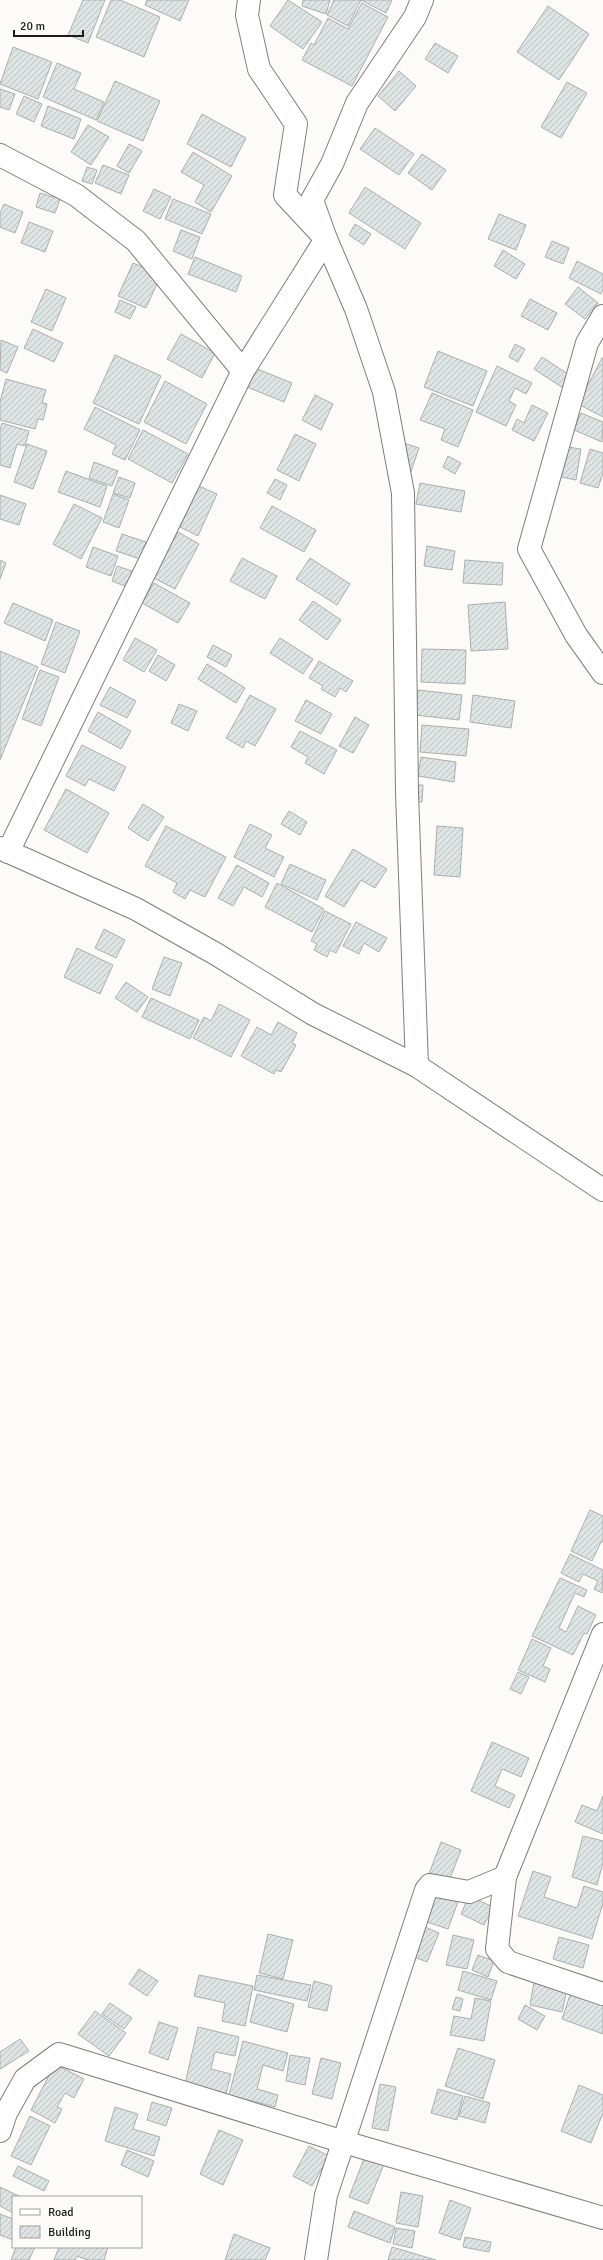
<svg xmlns="http://www.w3.org/2000/svg" width="603" height="2260" font-family="Signika,sans-serif">
<style>
.building{fill:url(#building-hatch);stroke:#aaafb0}
.lines{fill:none;stroke-linecap:round;stroke-linejoin:round}
.minor-casing{stroke:#807e7b;stroke-width:24}
.minor{stroke:#fff;stroke-width:22}
</style>
<defs>
<pattern id="building-hatch" width="6" height="6" patternUnits="userSpaceOnUse"><rect width="6" height="6" fill="#dee3e4"/><path d="M-1 1l2-2M0 6l6-6M5 7l2-2" fill="none" stroke="#bec2c3"/></pattern>
</defs>
<rect width="100%" height="100%" fill="#fdfbf7"/>
<g class="building">
<path d="M83,0H105L88,43L68,35Z"/>
<path d="M111,0H120L160,17L144,57L96,37Z"/>
<path d="M147,0H189L180,21L145,5Z"/>
<path d="M288,0L322,22L303,49L270,26Z"/>
<path d="M303,0H330L326,14L302,6Z"/>
<path d="M334,0H392L386,13L361,0L348,26L327,15Z"/>
<path d="M362,3L388,17L352,86L302,60L311,43L314,45L328,18L348,29Z"/>
<path d="M548,6L589,34L559,80L517,52Z"/>
<path d="M435,43L458,56L448,73L425,59Z"/>
<path d="M13,47L52,62L38,99L0,84Z"/>
<path d="M57,63L81,73L74,89L104,102L96,120L43,97Z"/>
<path d="M399,71L416,86L395,111L378,96Z"/>
<path d="M115,81L160,101L143,141L97,121Z"/>
<path d="M567,82L587,93L561,138L541,127Z"/>
<path d="M0,89L15,94L9,110L0,107Z"/>
<path d="M24,96L42,104L34,122L16,114Z"/>
<path d="M48,106L81,119L74,139L41,126Z"/>
<path d="M202,114L246,138L231,167L187,144Z"/>
<path d="M88,125L109,137L91,165L71,152Z"/>
<path d="M375,128L414,154L399,175L360,149Z"/>
<path d="M129,144L142,151L129,173L117,166Z"/>
<path d="M193,152L232,176L211,212L195,202L204,185L181,172Z"/>
<path d="M422,154L446,170L432,190L408,173Z"/>
<path d="M103,165L129,175L121,194L95,183Z"/>
<path d="M87,167L97,170L92,184L82,181Z"/>
<path d="M365,187L421,223L405,249L349,213Z"/>
<path d="M154,189L171,197L160,219L143,211Z"/>
<path d="M40,193L60,199L55,213L36,207Z"/>
<path d="M173,199L211,214L202,234L165,219Z"/>
<path d="M4,204L23,212L15,233L0,227V213Z"/>
<path d="M499,214L526,225L516,250L488,239Z"/>
<path d="M29,222L53,231L45,252L21,243Z"/>
<path d="M355,224L371,234L364,245L349,235Z"/>
<path d="M181,230L200,237L192,259L173,251Z"/>
<path d="M552,241L569,248L563,264L545,257Z"/>
<path d="M503,250L525,264L516,279L494,266Z"/>
<path d="M195,257L242,276L236,292L188,274Z"/>
<path d="M577,261L603,274V289L601,294L569,278Z"/>
<path d="M133,263L161,275L146,308L118,296Z"/>
<path d="M578,287L598,303L585,319L565,304Z"/>
<path d="M46,289L66,298L52,331L31,322Z"/>
<path d="M530,299L557,313L548,330L521,316Z"/>
<path d="M120,300L136,307L130,319L115,312Z"/>
<path d="M33,329L63,343L54,362L24,348Z"/>
<path d="M181,334L215,353L202,378L167,359Z"/>
<path d="M1,340L18,347L7,373L0,370Z"/>
<path d="M515,344L525,349L518,362L509,357Z"/>
<path d="M438,351L487,371L473,406L424,387Z"/>
<path d="M115,355L161,376L139,424L93,403Z"/>
<path d="M542,357L571,376L563,388L534,369Z"/>
<path d="M602,358H603V417L578,404Z"/>
<path d="M497,366L532,383L526,394L515,388L509,401L516,405L506,426L476,412Z"/>
<path d="M255,368L292,383L284,402L247,387Z"/>
<path d="M6,379L46,390L42,403L47,404L43,420L38,419L35,429L0,420V402Z"/>
<path d="M165,381L207,404L186,444L144,422Z"/>
<path d="M432,393L473,410L458,447L441,440L445,429L420,420Z"/>
<path d="M315,395L333,404L321,430L302,420Z"/>
<path d="M532,405L548,413L534,441L512,430L517,419L524,423Z"/>
<path d="M95,407L140,430L125,460L112,454L116,445L84,429Z"/>
<path d="M581,413L603,422L602,442L574,430Z"/>
<path d="M2,423L29,431L25,446L17,444L10,468L0,465V430Z"/>
<path d="M143,430L188,454L172,483L128,459Z"/>
<path d="M295,434L316,444L299,481L277,470Z"/>
<path d="M400,442L419,448L408,480Z"/>
<path d="M27,444L47,451L33,489L14,482Z"/>
<path d="M561,446L581,449L576,480L556,476Z"/>
<path d="M590,449L603,453V473L598,488L580,483Z"/>
<path d="M448,456L461,463L455,474L443,467Z"/>
<path d="M94,462L118,471L112,486L89,478Z"/>
<path d="M66,471L107,486L100,507L58,492Z"/>
<path d="M119,477L135,483L130,498L113,493Z"/>
<path d="M275,479L287,485L280,500L267,493Z"/>
<path d="M420,483L465,491L461,512L416,504Z"/>
<path d="M199,486L217,494L198,536L180,527Z"/>
<path d="M113,494L129,500L119,528L103,522Z"/>
<path d="M0,495L26,504L19,525L0,519Z"/>
<path d="M74,504L102,518L81,559L53,544Z"/>
<path d="M272,506L316,530L304,552L260,528Z"/>
<path d="M178,532L199,544L175,589L152,577Z"/>
<path d="M122,534L146,542L140,559L116,551Z"/>
<path d="M427,546L455,551L452,570L424,566Z"/>
<path d="M93,547L118,556L111,576L86,567Z"/>
<path d="M242,558L277,576L265,599L230,581Z"/>
<path d="M310,558L350,584L337,605L296,579Z"/>
<path d="M0,560L6,563L0,579Z"/>
<path d="M465,560L503,563L502,585L463,583Z"/>
<path d="M117,566L132,571L127,587L112,581Z"/>
<path d="M154,583L190,603L178,623L142,603Z"/>
<path d="M313,601L341,620L327,640L299,620Z"/>
<path d="M505,602L508,649L471,651L468,605Z"/>
<path d="M13,603L53,620L45,641L4,623Z"/>
<path d="M56,622L80,631L65,673L41,664Z"/>
<path d="M135,638L157,650L144,672L123,660Z"/>
<path d="M280,638L313,659L303,674L270,653Z"/>
<path d="M213,645L232,655L226,667L207,657Z"/>
<path d="M422,649L466,650L465,684L421,682Z"/>
<path d="M0,651L38,667L0,760Z"/>
<path d="M158,655L175,665L166,681L149,671Z"/>
<path d="M319,661L353,681L346,692L340,688L335,697L321,689L323,686L309,678Z"/>
<path d="M207,664L245,688L236,703L198,679Z"/>
<path d="M40,670L59,677L41,726L22,719Z"/>
<path d="M110,687L136,701L127,718L100,705Z"/>
<path d="M418,690L462,695L459,720L416,715Z"/>
<path d="M250,695L276,709L255,746L246,741L243,748L226,738Z"/>
<path d="M473,695L515,701L511,728L470,722Z"/>
<path d="M306,700L332,714L321,734L295,721Z"/>
<path d="M179,704L197,711L188,731L171,723Z"/>
<path d="M98,712L131,731L121,749L88,731Z"/>
<path d="M355,717L369,725L353,753L339,746Z"/>
<path d="M422,725L469,729L466,756L420,752Z"/>
<path d="M300,731L337,750L324,774L305,763L308,757L291,747Z"/>
<path d="M82,745L126,767L114,791L89,779L85,786L66,776Z"/>
<path d="M421,757L456,762L454,782L418,776Z"/>
<path d="M416,785H423L422,802H415Z"/>
<path d="M66,789L109,813L87,853L44,830Z"/>
<path d="M143,804L164,817L148,841L128,828Z"/>
<path d="M289,811L307,822L300,835L281,824Z"/>
<path d="M250,824L272,835L265,848L284,857L274,877L234,857Z"/>
<path d="M166,826L226,857L205,897L190,890L185,899L173,892L177,883L145,866Z"/>
<path d="M437,826L463,828L460,877L434,875Z"/>
<path d="M353,849L387,869L375,888L361,880L344,907L325,896Z"/>
<path d="M290,864L326,880L317,900L281,884Z"/>
<path d="M237,865L269,883L262,897L244,887L233,906L218,898Z"/>
<path d="M277,883L324,909L312,932L265,907Z"/>
<path d="M325,911L351,924L336,953L330,950L327,957L314,950L317,944L311,941Z"/>
<path d="M356,922L387,938L379,952L364,943L359,954L343,946Z"/>
<path d="M104,929L125,940L116,958L95,948Z"/>
<path d="M77,948L113,965L100,994L64,977Z"/>
<path d="M164,957L182,963L170,996L152,989Z"/>
<path d="M126,982L148,997L137,1012L115,998Z"/>
<path d="M151,998L199,1020L190,1039L142,1017Z"/>
<path d="M219,1004L250,1020L231,1057L193,1038L204,1017L211,1021Z"/>
<path d="M278,1022L297,1033L292,1043L296,1045L281,1072L276,1070L274,1074L241,1056L257,1027L271,1035Z"/>
<path d="M590,1510L603,1516V1542H601L592,1561L571,1551Z"/>
<path d="M570,1554L603,1570L602,1593L594,1589L598,1581L583,1574L579,1582L561,1573Z"/>
<path d="M560,1578L587,1590L584,1597L575,1593L559,1628L566,1632L578,1606L596,1615L587,1634L584,1633L573,1655L532,1636Z"/>
<path d="M532,1639L551,1648L543,1666L550,1669L545,1682L518,1670Z"/>
<path d="M518,1672L529,1677L521,1694L510,1689Z"/>
<path d="M492,1742L529,1758L521,1777L502,1769L495,1786L515,1795L509,1808L471,1791Z"/>
<path d="M603,1796V1834L575,1822L582,1805L597,1811Z"/>
<path d="M583,1836L603,1841V1863L597,1885L572,1877Z"/>
<path d="M441,1842L461,1850L447,1886L427,1879Z"/>
<path d="M533,1871L551,1877L544,1897L577,1908L584,1886L603,1892V1903L592,1939L518,1916Z"/>
<path d="M435,1890L459,1899L448,1929L424,1921Z"/>
<path d="M469,1896L493,1907L484,1925L461,1914Z"/>
<path d="M421,1925L439,1933L427,1962L409,1955Z"/>
<path d="M268,1934L293,1940L283,1979L259,1973Z"/>
<path d="M453,1935L474,1940L467,1969L446,1965Z"/>
<path d="M559,1937L589,1945L583,1968L553,1959Z"/>
<path d="M478,1955L494,1961L488,1977L472,1970Z"/>
<path d="M139,1969L158,1981L147,1996L129,1984Z"/>
<path d="M463,1971L497,1981L491,2000L458,1990Z"/>
<path d="M199,1975L253,1986L245,2026L222,2021L225,2003L194,1996Z"/>
<path d="M257,1975L311,1985L307,2001L254,1990Z"/>
<path d="M314,1981L332,1986L327,2011L308,2007Z"/>
<path d="M534,1982L567,1989L562,2012L530,2005Z"/>
<path d="M572,1989L603,2000V2034L562,2019Z"/>
<path d="M257,1994L294,2004L287,2032L250,2022Z"/>
<path d="M456,1997L463,1999L460,2011L452,2009Z"/>
<path d="M475,1998L491,2001L484,2041L450,2035L454,2016L471,2019Z"/>
<path d="M110,2003L132,2018L124,2029L102,2014Z"/>
<path d="M525,2005L545,2016L537,2030L518,2019Z"/>
<path d="M95,2011L126,2033L109,2056L78,2034Z"/>
<path d="M159,2022L178,2028L168,2060L149,2053Z"/>
<path d="M198,2027L239,2037L235,2056L215,2052L211,2069L231,2074L226,2094L185,2084Z"/>
<path d="M20,2039L29,2051L0,2069V2052Z"/>
<path d="M243,2041L288,2053L283,2071L263,2065L257,2089L278,2095L275,2107L229,2095Z"/>
<path d="M458,2048L495,2060L483,2099L445,2086Z"/>
<path d="M290,2055L310,2058L305,2085L286,2081Z"/>
<path d="M321,2058L341,2063L332,2099L312,2094Z"/>
<path d="M55,2064L84,2079L74,2098L65,2093L57,2107L62,2109L55,2123L31,2110Z"/>
<path d="M380,2084L396,2087L388,2131L372,2128Z"/>
<path d="M579,2085L603,2095V2113L591,2143L561,2131Z"/>
<path d="M438,2089L463,2096L457,2120L431,2113Z"/>
<path d="M465,2096L490,2103L485,2123L459,2116Z"/>
<path d="M152,2102L172,2108L166,2126L147,2120Z"/>
<path d="M115,2107L138,2114L133,2129L160,2137L154,2156L105,2141Z"/>
<path d="M30,2116L50,2126L31,2165L11,2156Z"/>
<path d="M219,2130L243,2140L223,2185L200,2174Z"/>
<path d="M309,2146L329,2156L312,2186L293,2176Z"/>
<path d="M127,2150L154,2161L148,2177L121,2165Z"/>
<path d="M365,2156L384,2164L368,2204L349,2197Z"/>
<path d="M18,2166L49,2181L44,2191L13,2176Z"/>
<path d="M0,2187L21,2197H13V2213L0,2206Z"/>
<path d="M401,2192L423,2196L418,2227L396,2223Z"/>
<path d="M450,2200L471,2208L460,2240L439,2233Z"/>
<path d="M354,2211L395,2227L390,2243L348,2227Z"/>
<path d="M0,2214L13,2219V2240L0,2235Z"/>
<path d="M396,2228L415,2231L412,2248L393,2244Z"/>
<path d="M234,2234L270,2248L265,2260H225Z"/>
<path d="M465,2237L491,2242L489,2252L463,2247Z"/>
<path d="M16,2247H35L29,2260H11Z"/>
<path d="M59,2247H108L104,2260H88L77,2256L75,2260H54Z"/>
<path d="M392,2247L436,2260H388Z"/>
</g>
<g class="lines">
<defs>
<g id="minor">
<path d="M249,0L247,15L259,69L296,124L285,195L326,239L356,309L384,392L403,493L407,793L417,1066"/>
<path d="M0,155L76,195L136,241L243,371"/>
<path d="M603,316L587,343L529,549L576,635L603,673"/>
<path d="M0,848L136,909L216,954L313,1014L417,1066L603,1190"/>
<path d="M8,852L243,371L326,239L312,200L332,164L357,103L415,17L422,0"/>
<path d="M603,1634L505,1877L497,1949L508,1962L603,1994"/>
<path d="M0,2131L6,2113L25,2079L59,2054L344,2142L603,2218"/>
<path d="M316,2260L326,2195L426,1890L430,1885L469,1892L505,1877"/>
</g>
</defs>
<use href="#minor" class="minor-casing"/>
<use href="#minor" class="minor"/>
</g>
<rect x="12" y="2196" width="130" height="52" fill="#fdfbf7" stroke="#a3a19e"/>
<rect x="20" y="2209" width="20" height="6" fill="#ffffff" stroke="#a3a19e"/>
<text x="48" y="2216" font-size="12" fill="#1c1b19">Road</text>
<rect x="20" y="2226" width="20" height="12" fill="url(#building-hatch)" stroke="#a3a19e"/>
<text x="48" y="2236" font-size="12" fill="#1c1b19">Building</text>
<path d="M14 30v6h69v-6" fill="none" stroke="#1c1b19" stroke-width="2"/>
<text x="20" y="30" font-size="12" fill="#1c1b19" stroke="#fdfbf7" stroke-width="3" paint-order="stroke">20 m</text>
</svg>
